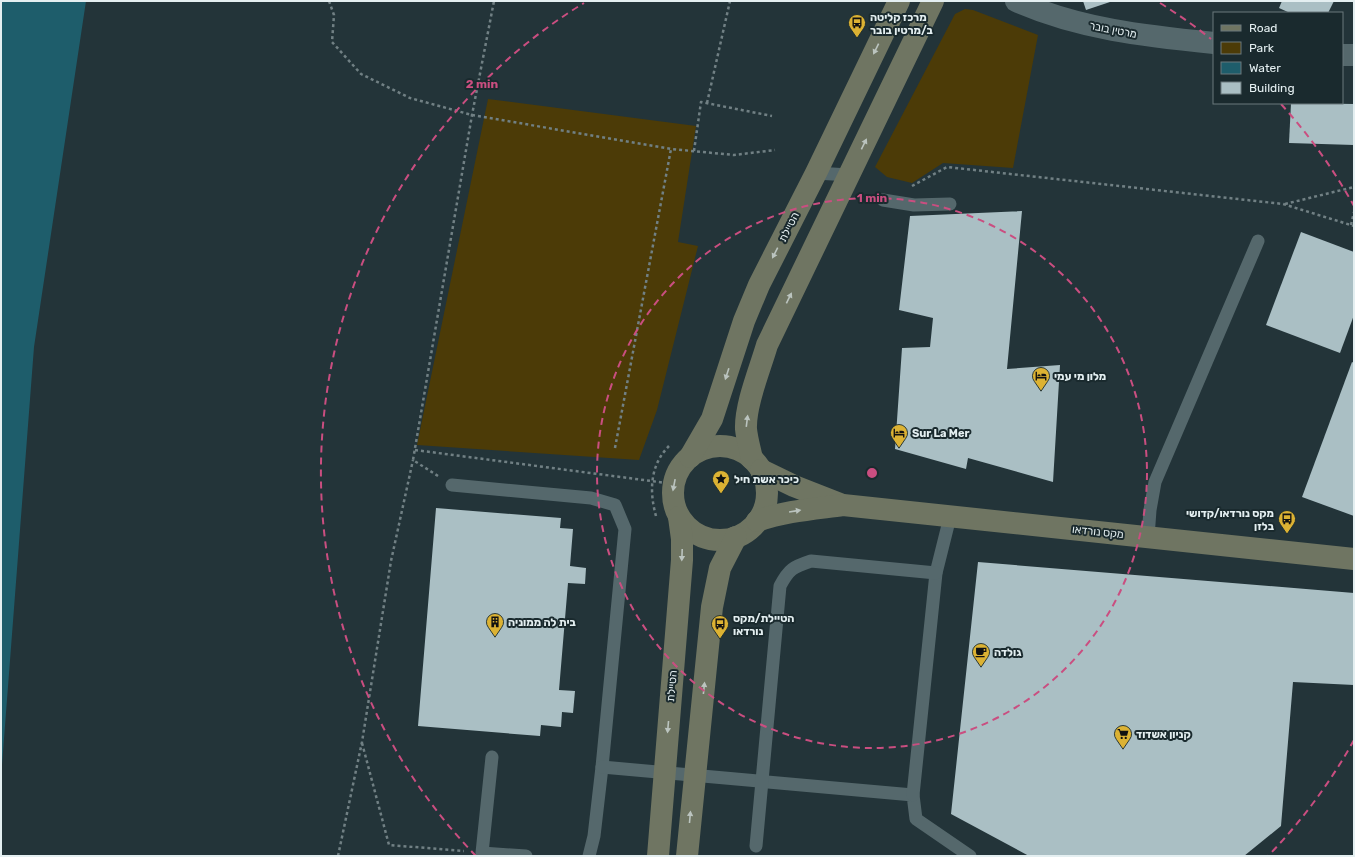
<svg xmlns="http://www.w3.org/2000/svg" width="1355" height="857" font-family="Rubik,Heebo,sans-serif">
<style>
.green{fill:#4c3b07}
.water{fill:#1e5d6b}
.building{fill:#aabfc4}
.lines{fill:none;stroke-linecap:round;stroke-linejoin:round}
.path{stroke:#718084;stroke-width:2.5;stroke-dasharray:3 3;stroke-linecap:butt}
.lane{stroke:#55686c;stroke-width:13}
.street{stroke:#55686c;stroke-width:22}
.secondary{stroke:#6f7562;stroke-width:22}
.oneway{fill:#bbc4bf}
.ring{fill:none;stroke:#ca4e80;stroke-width:2;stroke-dasharray:7 5}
.labels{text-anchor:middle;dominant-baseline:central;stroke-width:4;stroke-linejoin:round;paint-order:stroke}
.poi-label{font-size:11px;font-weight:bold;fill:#e4eff1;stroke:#1a2a2e;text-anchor:start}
.street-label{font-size:11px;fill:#e4eff1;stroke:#1a2a2e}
.centre{fill:#ca4e80;stroke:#1a2a2e;stroke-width:2}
.ring-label{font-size:12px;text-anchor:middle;font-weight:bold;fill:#ca4e80;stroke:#1a2a2e;stroke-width:4;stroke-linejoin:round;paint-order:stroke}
</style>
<rect width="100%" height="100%" fill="#233439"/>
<g class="green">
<path d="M965,9L973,10L1038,35L1013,168L943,163L912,183L887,177L875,167L955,14Z"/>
<path d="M488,99L696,126L678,242L698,246L657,410L639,460L417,445Z"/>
</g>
<path class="water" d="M1,1H86L34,347L1,778Z"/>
<g class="building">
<path d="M1083,1H1113L1086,10Z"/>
<path d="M1282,1H1334L1328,13H1290L1279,8Z"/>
<path d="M1291,103L1354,104V145L1289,143Z"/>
<path d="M1022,211L1007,369L1060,365L1053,482L968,458L966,469L895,449L902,348L930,347L933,318L899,310L910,216Z"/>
<path d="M1301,232L1354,252V315L1340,353L1266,325Z"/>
<path d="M1352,362L1354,363V516L1302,497Z"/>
<path d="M436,508L561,518L560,528L573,529L570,566L586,568L585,584L568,583L559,690L575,691L573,713L562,712L561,727L541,725L540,736L418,726Z"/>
<path d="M978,562L1354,593V685L1293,682L1281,826L1244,856H1029L951,814Z"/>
</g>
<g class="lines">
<g class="path">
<path d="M329,1L334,15L332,42L361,74L410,98L472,115L671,149L734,155L775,150"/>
<path d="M707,103L730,1"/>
<path d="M694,151L701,102L772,116"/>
<path d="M912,186L947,167L1283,204L1354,226"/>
<path d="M1285,204L1354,187"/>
<path d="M1351,225L1354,212"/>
<path d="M615,448L671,149"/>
<path d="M415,450L674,484"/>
<path d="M438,476L413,460L472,115L494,1"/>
<path d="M656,516C649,491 650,465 669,446"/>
<path d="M362,743L389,845L464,851"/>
<path d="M338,856L362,742L391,561L413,460"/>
</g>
<g class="lane">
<path d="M816,173L849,175"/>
<path d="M883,200L914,205L950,204"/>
<path d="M452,485L591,498L615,505L625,529L602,767L594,836L589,856"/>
<path d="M1148,537L1150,510L1155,482L1258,241"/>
<path d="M492,757L482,853L526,856"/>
<path d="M602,767L913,795L916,819L970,856"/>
<path d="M913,795L936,573L950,517"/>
<path d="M756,846L780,586C789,569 793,567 811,561L936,573"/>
</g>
<g class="street">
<path d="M1016,1C1079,29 1145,36 1214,43"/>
<path d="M1342,55H1354"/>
</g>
<g class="secondary">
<circle cx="720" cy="493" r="47"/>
<path d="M690,457L712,419L744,321L759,285L816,173L899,1"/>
<path d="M752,459C750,449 747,439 746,429C745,405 760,369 767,345L933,1"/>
<path d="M761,470L794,486L840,504"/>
<path d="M757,521C785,511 814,509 843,505L1354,559"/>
<path d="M658,856L682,560V539L679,517"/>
<path d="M687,856L712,607L720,568L736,537"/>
</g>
</g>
<defs><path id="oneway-solid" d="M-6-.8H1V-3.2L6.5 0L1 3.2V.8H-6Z"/></defs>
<g class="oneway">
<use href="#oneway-solid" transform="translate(876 49) rotate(116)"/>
<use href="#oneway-solid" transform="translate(864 144) rotate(-64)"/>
<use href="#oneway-solid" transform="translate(775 253) rotate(117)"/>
<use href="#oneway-solid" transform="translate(789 298) rotate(-64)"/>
<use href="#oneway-solid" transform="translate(727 374) rotate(108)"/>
<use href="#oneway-solid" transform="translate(747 421) rotate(-83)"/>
<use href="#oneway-solid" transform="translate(674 485) rotate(101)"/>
<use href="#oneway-solid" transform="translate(795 511) rotate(-9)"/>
<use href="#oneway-solid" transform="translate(682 555) rotate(92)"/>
<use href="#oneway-solid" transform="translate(704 688) rotate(-84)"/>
<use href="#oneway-solid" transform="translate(668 727) rotate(95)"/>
<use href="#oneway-solid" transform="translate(690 817) rotate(-85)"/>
</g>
<g class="ring">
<circle cx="872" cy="473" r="275"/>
<path d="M1354 740A551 551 0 0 1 1268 856M476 856A551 551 0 0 1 584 3M1160 3A551 551 0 0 1 1211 39M1281 104A551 551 0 0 1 1354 206"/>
</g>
<defs>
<symbol id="bus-pin" viewBox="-11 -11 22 30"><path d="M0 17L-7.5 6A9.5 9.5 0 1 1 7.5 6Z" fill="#dcb233" stroke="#1a2a2e"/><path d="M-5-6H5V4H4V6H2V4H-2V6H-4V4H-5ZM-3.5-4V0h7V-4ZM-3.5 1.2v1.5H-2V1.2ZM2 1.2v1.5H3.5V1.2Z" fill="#111"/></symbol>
<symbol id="hotel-pin" viewBox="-11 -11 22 30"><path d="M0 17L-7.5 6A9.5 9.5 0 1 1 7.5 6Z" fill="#dcb233" stroke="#1a2a2e"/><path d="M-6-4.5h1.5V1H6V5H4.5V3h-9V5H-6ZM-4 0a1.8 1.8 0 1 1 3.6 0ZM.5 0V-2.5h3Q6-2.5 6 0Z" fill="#111"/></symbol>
<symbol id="sight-pin" viewBox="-11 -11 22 30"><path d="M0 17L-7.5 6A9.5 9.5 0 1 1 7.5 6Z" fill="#dcb233" stroke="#1a2a2e"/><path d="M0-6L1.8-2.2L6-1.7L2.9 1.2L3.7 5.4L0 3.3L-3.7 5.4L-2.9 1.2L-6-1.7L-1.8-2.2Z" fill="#111"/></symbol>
<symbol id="building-pin" viewBox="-11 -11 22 30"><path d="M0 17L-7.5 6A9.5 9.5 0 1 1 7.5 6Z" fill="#dcb233" stroke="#1a2a2e"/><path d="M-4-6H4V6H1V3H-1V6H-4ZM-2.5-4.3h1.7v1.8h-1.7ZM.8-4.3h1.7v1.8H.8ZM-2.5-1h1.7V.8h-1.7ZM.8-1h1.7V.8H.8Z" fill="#111"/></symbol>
<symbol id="cafe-pin" viewBox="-11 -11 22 30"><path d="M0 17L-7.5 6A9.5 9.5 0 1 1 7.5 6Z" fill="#dcb233" stroke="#1a2a2e"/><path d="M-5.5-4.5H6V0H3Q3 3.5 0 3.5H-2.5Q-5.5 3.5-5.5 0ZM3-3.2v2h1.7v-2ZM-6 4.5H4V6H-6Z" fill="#111"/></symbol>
<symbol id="supermarket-pin" viewBox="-11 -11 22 30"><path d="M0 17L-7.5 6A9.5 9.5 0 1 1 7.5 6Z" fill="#dcb233" stroke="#1a2a2e"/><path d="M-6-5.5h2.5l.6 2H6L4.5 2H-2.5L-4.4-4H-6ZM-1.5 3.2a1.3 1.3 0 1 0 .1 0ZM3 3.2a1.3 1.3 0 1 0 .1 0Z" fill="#111"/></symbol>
</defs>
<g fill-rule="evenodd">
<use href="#bus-pin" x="847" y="13" width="20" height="27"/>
<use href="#hotel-pin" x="1031" y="366" width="20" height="27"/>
<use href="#hotel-pin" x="889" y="423" width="20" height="27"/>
<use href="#sight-pin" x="711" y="469" width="20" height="27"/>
<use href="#bus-pin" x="1277" y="509" width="20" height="27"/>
<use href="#building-pin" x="485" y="612" width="20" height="27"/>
<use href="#bus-pin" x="710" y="614" width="20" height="27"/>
<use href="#cafe-pin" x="971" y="642" width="20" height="27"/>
<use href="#supermarket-pin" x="1113" y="724" width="20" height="27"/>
</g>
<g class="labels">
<g class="poi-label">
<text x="870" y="17">מרכז קליטה<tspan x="870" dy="13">ב/מרטין בובר</tspan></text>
<text x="1054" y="376">מלון מי עמי</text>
<text x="912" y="433">Sur La Mer</text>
<text x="734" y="479">כיכר אשת חיל</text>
<text x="1274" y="513" text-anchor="end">מקס נורדאו/קדושי<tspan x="1274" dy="13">בלזן</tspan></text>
<text x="733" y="618">הטיילת/מקס<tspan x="733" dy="13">נורדאו</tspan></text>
<text x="508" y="622">בית לה ממוניה</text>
<text x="994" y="652">גולדה</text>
<text x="1136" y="734">קניון אשדוד</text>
</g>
<g class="street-label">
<text transform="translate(1113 30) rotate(11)">מרטין בובר</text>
<text transform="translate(789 227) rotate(-63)">הטיילת</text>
<text transform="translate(1098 532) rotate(6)">מקס נורדאו</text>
<text transform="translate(672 686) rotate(-85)">הטיילת</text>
</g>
</g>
<circle cx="872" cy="473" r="6" class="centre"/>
<g class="ring-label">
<text x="482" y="88">2 min</text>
<text x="872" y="202">1 min</text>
</g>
<rect width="1355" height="857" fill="none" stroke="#e4eff1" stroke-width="4"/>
<rect x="1213" y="12" width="130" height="92" fill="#1a2a2e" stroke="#6b797c"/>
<rect x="1221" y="25" width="20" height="6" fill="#6f7562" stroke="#6b797c"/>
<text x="1249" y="32" font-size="12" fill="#e4eff1">Road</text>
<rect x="1221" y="42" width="20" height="12" fill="#4c3b07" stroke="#6b797c"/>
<text x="1249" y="52" font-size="12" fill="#e4eff1">Park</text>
<rect x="1221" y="62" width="20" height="12" fill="#1e5d6b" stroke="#6b797c"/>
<text x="1249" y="72" font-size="12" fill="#e4eff1">Water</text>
<rect x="1221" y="82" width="20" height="12" fill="#aabfc4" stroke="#6b797c"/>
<text x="1249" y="92" font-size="12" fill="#e4eff1">Building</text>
</svg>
